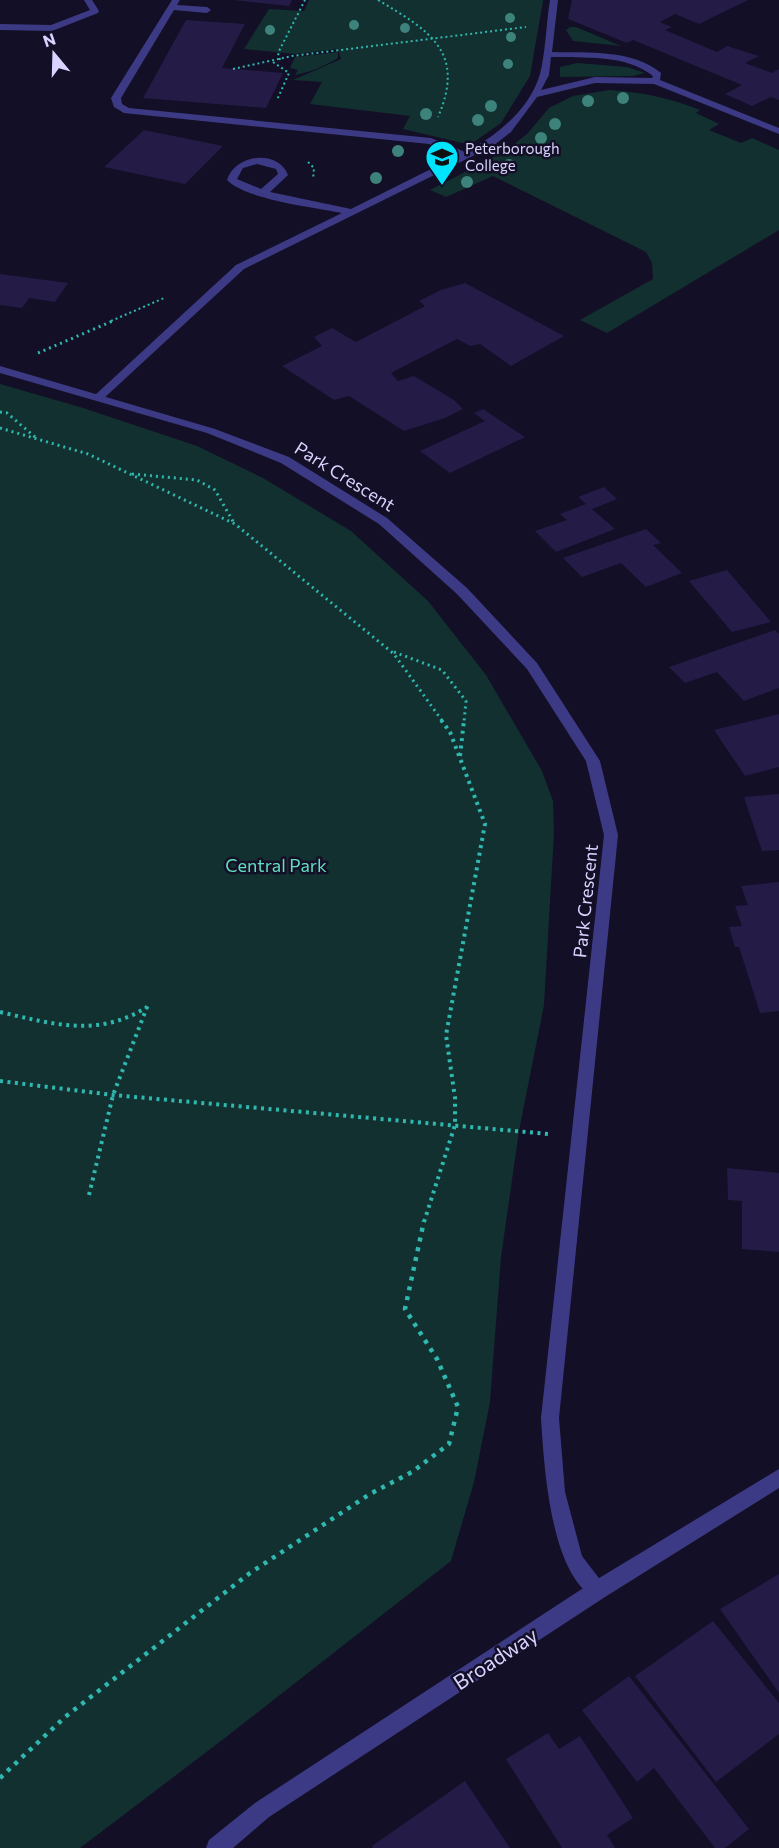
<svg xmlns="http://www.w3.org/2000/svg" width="779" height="1848" font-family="Commissioner,sans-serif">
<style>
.green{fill:#12302f}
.building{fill:#241b47}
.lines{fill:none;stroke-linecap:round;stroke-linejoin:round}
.path-far3{stroke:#2fb8b0;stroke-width:2;stroke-dasharray:2 3;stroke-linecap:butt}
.path-far2{stroke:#2fb8b0;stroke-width:3;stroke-dasharray:2 4;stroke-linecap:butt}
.path-far1{stroke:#2fb8b0;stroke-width:4;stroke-dasharray:3 4.5;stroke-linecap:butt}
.path{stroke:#2fb8b0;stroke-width:4.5;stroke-dasharray:4 6;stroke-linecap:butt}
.service{fill:#3d3a85;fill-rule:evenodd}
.minor{fill:#3d3a85;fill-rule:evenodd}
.tertiary{fill:#3d3a85;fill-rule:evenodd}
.tree{fill:#3d827b}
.labels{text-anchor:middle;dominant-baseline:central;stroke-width:5;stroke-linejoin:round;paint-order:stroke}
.far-poi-label{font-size:15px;fill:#d9d4ff;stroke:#130f26;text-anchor:start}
.street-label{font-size:18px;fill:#d9d4ff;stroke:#130f26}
.park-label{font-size:18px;fill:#5fe0c0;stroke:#130f26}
.near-street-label{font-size:21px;fill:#d9d4ff;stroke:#130f26}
</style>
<rect width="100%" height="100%" fill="#130f26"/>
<g class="green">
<path d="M309,0H543V1L530,76L501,123L474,142L462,143L403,129L410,116L310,104L322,82L293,80L341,59L338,49L295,54L244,49L269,9L304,11Z"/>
<path d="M570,27H576L621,46L573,41L566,30Z"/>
<path d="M338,52V58C325,66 310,72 295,75L298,70L290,68L295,57Z"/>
<path d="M577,63L627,67L645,73L632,76L560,77V67Z"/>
<path d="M609,90C641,92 670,98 700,110L696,113L719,124L709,130L741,143L752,138L779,150V230L607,333L580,320L653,279L652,263L646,252L493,176L446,197L430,190L504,152L527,134L549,108L573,96Z"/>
<path d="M0,384L80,407L197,446L263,478L351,531L428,601L486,675L542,771L553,801L554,833L544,1005L519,1131L501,1257L490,1402L474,1482L451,1561L221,1741L80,1848H0Z"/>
</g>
<g class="building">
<path d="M233,0H292L289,6Z"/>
<path d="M572,0H748L699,24L675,14L660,22L672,27L665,30L717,52L727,46L759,56L745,63L772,73L779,69V100L771,97L752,106L725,94L742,85L633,40L627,43L568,19Z"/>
<path d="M186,20L245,24L222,68L283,73L266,108L143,98Z"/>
<path d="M144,130L223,146L185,184L104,167Z"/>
<path d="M0,274L68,283L55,302L29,298L22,308L0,305Z"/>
<path d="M465,283L564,336L511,366L480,344L470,346L457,339L391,373L398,381L414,376L454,400L463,409L445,418L404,431L349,396L334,400L282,366L322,346L314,337L332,328L356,342L425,306L419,301L441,290Z"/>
<path d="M483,409L525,437L450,473L420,451L485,421L474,413Z"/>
<path d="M604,487L617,499L592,509L615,529L556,552L535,531L567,520L560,514L586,504L578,497Z"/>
<path d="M646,529L661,543L653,545L682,573L646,587L621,563L582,577L563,558Z"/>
<path d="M727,570L771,622L732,632L689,581Z"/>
<path d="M775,630L779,634V688L744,701L717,672L685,683L669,667Z"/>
<path d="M779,714V767L745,776L714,730Z"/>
<path d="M779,794V850L762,851L744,797Z"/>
<path d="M779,882V1011L760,1013L739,947H735L729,927L742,926L735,906L748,905L741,886Z"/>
<path d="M727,1168L779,1173V1252L742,1249V1201L728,1200Z"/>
<path d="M779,1574V1693L720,1609Z"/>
<path d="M713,1621L779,1703V1734L716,1782L635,1676Z"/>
<path d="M629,1676L749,1829L725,1848H715L654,1768L637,1782L582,1710Z"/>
<path d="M548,1733L559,1749L580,1736L633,1818L607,1835L615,1848H562L506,1759Z"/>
<path d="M465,1781L510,1848H373L372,1846Z"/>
</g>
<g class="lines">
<g class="path-far3">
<path d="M378,0C430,31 466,52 438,117"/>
<path d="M280,60L278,53L305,0"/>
<path d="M273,62L289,73L277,100"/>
<path d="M233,69L292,56L526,27"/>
<path d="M308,162L314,168L313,179"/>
<path d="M111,321L164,298"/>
</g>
<g class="path-far2">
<path d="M38,353L115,320"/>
<path d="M0,412L7,413L35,437"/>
<path d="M0,428L88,454L235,524L394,654L443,722"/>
<path d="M132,474L197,480L215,490L234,523"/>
<path d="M394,652L442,670L466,701L464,722"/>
</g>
<g class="path-far1">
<path d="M460,756L464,720"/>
<path d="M0,1012C53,1024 98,1038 147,1007"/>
<path d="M0,1081L113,1095L549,1134"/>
<path d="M89,1195L113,1095L149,1002"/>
<path d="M424,1222L455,1125V1098L446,1035L485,824L450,732L441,720"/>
</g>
<path class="path" d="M0,1778L65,1717L250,1573L370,1494L412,1472L449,1444L458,1407L437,1359L405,1309L424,1221"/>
<g class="service">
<path d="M84,0H92L99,11L98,13L52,31L0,30V24L51,25L90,10Z"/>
<path d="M172,0H180L177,5L207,7L211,10L207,13L174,10L121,98L122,104L129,108L431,138L465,152C496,137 530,109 540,74C546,50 546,24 550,0H558L552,52C588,53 632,49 661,73L660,80L779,128V134L654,84L595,83L537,97L511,132L493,146L244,269L102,400L98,401L92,398L94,396L236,265L342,213C313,207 247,200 227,180C235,154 278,149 288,175L270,192L351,209L457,156L429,144L124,113L114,107L111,98ZM551,57C584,58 626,54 653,76L652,78L595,77L541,90L549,75ZM257,164L276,169L278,174L261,189L237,179L243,168Z"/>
</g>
<path class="minor" d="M0,366L215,429L289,457L387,518L467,588L537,663L600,761L618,835L559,1418L565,1492L582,1556L608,1590L605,1597L598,1599C550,1580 544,1463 541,1418L604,835L586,761L527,669L457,594L379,524L281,463L207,433L0,373Z"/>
<path class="tertiary" d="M779,1469V1488L605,1597L269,1817L233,1848H206L209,1840L255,1803L591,1583Z"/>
</g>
<g class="tree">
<circle cx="510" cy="18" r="5"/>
<circle cx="354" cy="25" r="5"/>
<circle cx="405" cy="28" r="5"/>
<circle cx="270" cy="30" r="5"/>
<circle cx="511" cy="37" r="5"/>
<circle cx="508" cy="64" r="5"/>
<circle cx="623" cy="98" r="6"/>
<circle cx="588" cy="101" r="6"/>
<circle cx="491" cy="106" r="6"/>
<circle cx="426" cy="114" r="6"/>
<circle cx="478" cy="120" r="6"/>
<circle cx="555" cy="124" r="6"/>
<circle cx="541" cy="138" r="6"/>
<circle cx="398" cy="151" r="6"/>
<circle cx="509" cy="165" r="6"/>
<circle cx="376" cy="178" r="6"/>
<circle cx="467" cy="182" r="6"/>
</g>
<defs>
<symbol id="university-pin" viewBox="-11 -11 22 30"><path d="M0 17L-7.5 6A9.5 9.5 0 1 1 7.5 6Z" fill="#00e5ff" stroke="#130f26"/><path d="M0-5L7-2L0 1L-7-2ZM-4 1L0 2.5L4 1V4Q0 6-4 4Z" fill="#111"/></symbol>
</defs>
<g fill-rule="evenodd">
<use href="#university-pin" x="423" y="138" width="38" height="52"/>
</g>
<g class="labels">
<g class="far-poi-label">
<text x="465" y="148">Peterborough<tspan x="465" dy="17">College</tspan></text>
</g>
<g class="street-label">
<text transform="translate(345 476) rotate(32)">Park Crescent</text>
<text transform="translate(585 901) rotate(-84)">Park Crescent</text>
</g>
<g class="park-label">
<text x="276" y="865">Central Park</text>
</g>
<g class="near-street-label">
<text transform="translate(495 1658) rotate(-33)">Broadway</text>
</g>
</g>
<g transform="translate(54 54) rotate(341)" stroke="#130f26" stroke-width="4.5" paint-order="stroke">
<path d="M0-4.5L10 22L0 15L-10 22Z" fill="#d9d4ff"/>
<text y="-9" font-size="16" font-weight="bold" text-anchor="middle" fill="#d9d4ff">N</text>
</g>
</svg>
